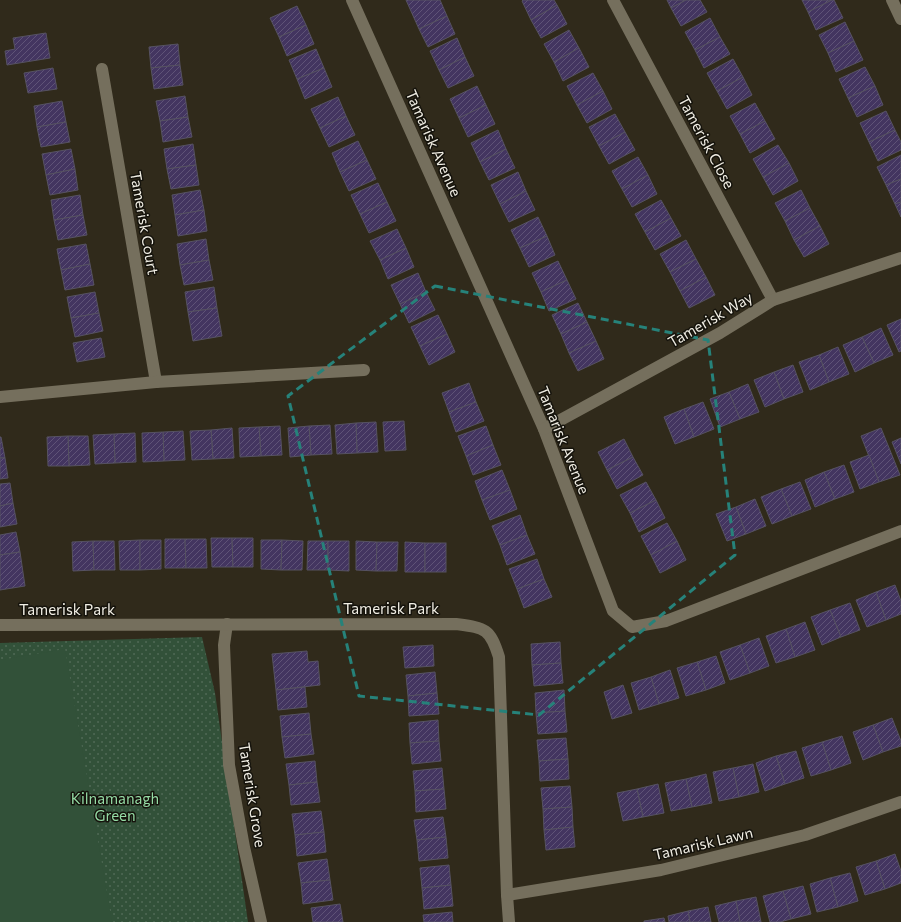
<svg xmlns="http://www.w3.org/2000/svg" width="901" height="922" font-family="Commissioner,sans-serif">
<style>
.park{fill:url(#park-dots)}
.pitch{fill:#325139}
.building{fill:url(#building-hatch);stroke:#565262}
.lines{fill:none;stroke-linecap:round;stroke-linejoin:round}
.minor{stroke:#756f5d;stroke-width:12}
.marked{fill:none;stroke:#26827a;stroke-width:3;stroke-dasharray:8 5;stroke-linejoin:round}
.labels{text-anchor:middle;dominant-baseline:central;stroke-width:3;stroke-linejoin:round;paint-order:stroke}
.street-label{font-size:15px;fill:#f1eee4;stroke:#15130c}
.park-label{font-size:15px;fill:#95dba5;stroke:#15130c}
</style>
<defs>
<pattern id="park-dots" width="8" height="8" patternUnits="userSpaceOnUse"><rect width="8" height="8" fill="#325139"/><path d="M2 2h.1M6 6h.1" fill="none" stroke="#506a56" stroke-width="1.8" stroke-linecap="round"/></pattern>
<pattern id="building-hatch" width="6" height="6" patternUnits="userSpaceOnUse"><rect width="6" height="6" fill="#433560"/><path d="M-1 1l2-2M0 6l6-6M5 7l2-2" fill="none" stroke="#5f5377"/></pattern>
</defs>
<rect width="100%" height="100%" fill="#302a1b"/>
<path class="park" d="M202,637L215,693L248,922H0V643Z"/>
<path class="pitch" d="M65,649L112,922H0V660Z"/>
<g class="building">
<path d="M406,0H440L447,16L419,29Z"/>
<path d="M523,0H554L557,5L531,20L522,1Z"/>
<path d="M667,0H686L671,8Z"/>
<path d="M686,0H700L707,12L681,26L671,8Z"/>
<path d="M802,0H832L808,12Z"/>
<path d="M832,0H834L843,18L816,30L808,12Z"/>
<path d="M557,5L567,24L541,38L531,20Z"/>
<path d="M297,6L306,25L279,37L270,18Z"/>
<path d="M447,16L455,34L428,47L419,29Z"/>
<path d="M710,18L720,37L695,50L685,32Z"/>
<path d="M845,22L854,41L828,53L819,35Z"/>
<path d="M306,25L314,44L287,56L279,37Z"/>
<path d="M569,30L579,48L554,62L544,44Z"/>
<path d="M46,33L50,58L7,65L5,51L15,49L13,38Z"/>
<path d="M720,37L730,54L704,68L695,50Z"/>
<path d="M457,38L465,57L439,70L430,51Z"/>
<path d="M854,41L863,60L836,72L828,53Z"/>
<path d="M178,44L180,65L151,68L149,47Z"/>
<path d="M579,48L589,67L563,81L554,62Z"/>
<path d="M316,49L324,68L297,79L289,60Z"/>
<path d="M465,57L474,76L448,88L439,70Z"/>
<path d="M733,59L743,77L717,91L707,73Z"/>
<path d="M180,65L183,85L154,89L151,68Z"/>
<path d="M865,67L875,86L848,98L839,79Z"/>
<path d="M53,68L57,89L28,93L24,73Z"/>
<path d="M324,68L332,87L305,99L297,79Z"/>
<path d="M593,73L603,91L577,105L567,86Z"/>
<path d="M743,77L752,95L727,109L717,91Z"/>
<path d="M477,86L486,105L459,118L450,99Z"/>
<path d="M875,86L883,105L857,117L848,98Z"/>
<path d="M603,91L612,109L587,123L577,105Z"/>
<path d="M185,96L188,117L160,121L156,101Z"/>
<path d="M338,97L346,116L320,128L311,109Z"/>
<path d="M62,101L66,122L37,127L34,106Z"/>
<path d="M755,103L765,121L740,134L730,116Z"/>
<path d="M486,105L495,124L468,137L459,118Z"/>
<path d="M886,111L895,130L869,142L860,123Z"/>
<path d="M615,114L625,132L599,146L589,127Z"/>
<path d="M346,116L355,135L329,147L320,128Z"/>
<path d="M188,117L192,137L163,142L160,121Z"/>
<path d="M765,121L775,139L750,153L740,134Z"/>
<path d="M66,122L70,142L41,147L37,127Z"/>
<path d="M498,130L506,149L480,162L471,143Z"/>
<path d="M895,130L901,142V150L878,161L869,142Z"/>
<path d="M625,132L635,150L609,164L599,146Z"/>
<path d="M358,141L367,160L340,172L332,153Z"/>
<path d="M193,144L196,165L167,169L164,149Z"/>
<path d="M778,145L789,163L763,177L753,159Z"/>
<path d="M71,149L75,169L46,175L42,154Z"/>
<path d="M506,149L515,168L489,180L480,162Z"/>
<path d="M901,155V179L886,185L877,167Z"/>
<path d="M638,157L648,175L622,189L612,171Z"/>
<path d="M367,160L376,179L349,191L340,172Z"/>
<path d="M789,163L798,181L773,195L763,177Z"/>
<path d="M196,165L199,185L171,189L167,169Z"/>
<path d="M75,169L78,190L50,195L46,175Z"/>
<path d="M518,172L526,191L500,204L491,185Z"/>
<path d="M648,175L657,194L632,207L622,189Z"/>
<path d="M901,179V202L895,204L886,185Z"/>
<path d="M378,183L387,202L360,214L351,195Z"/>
<path d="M200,190L204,210L175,215L172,195Z"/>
<path d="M801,190L810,208L785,221L775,203Z"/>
<path d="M526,191L535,210L509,222L500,204Z"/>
<path d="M80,195L83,215L54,220L51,200Z"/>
<path d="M661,200L671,218L645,232L635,214Z"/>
<path d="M387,202L396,221L369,233L360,214Z"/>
<path d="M901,202V217L895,204Z"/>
<path d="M810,208L820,226L794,240L785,221Z"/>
<path d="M204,210L207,231L178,236L175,215Z"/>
<path d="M83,215L87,235L58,240L54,220Z"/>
<path d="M538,217L547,236L520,248L511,230Z"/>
<path d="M671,218L681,236L655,250L645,232Z"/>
<path d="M820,226L829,244L804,257L794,240Z"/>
<path d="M397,229L406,248L380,260L370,241Z"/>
<path d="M547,236L555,255L529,267L520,248Z"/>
<path d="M206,239L209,260L180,265L177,244Z"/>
<path d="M686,240L696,259L670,272L660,254Z"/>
<path d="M86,244L90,264L61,270L57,249Z"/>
<path d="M406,248L414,267L388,279L380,260Z"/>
<path d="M696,259L706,277L680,291L670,272Z"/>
<path d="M209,260L213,280L184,285L180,265Z"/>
<path d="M558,261L567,280L541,292L532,273Z"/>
<path d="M90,264L94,285L65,290L61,270Z"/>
<path d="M418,273L426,292L400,304L391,285Z"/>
<path d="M706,277L715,295L689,308L680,291Z"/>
<path d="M567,280L576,299L549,311L541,292Z"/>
<path d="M214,287L217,308L188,312L185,292Z"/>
<path d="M95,292L99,313L71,318L67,297Z"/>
<path d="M426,292L435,310L409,323L400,304Z"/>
<path d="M578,303L587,322L561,334L552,315Z"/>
<path d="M217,308L222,336L193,341L188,312Z"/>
<path d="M99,313L103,331L75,337L71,318Z"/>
<path d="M438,315L447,334L420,346L411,327Z"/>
<path d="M901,319V351L899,352L887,325Z"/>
<path d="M587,322L596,341L569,353L561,334Z"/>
<path d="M881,328L893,355L874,363L862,337Z"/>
<path d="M447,334L455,352L429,365L420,346Z"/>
<path d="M862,337L874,363L855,372L843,345Z"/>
<path d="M101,338L105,357L77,362L73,343Z"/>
<path d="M596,341L604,359L578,371L569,353Z"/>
<path d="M838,347L849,374L829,382L819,355Z"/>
<path d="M819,355L829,382L810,390L799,362Z"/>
<path d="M793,365L803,392L784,399L774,372Z"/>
<path d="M774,372L784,399L765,407L754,380Z"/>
<path d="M469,383L476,402L449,412L442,393Z"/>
<path d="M748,384L759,412L740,419L729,392Z"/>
<path d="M729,392L740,419L720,427L710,399Z"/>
<path d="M476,402L484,421L456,432L449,412Z"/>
<path d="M703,402L714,429L694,437L684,409Z"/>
<path d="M684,409L694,437L675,444L664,417Z"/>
<path d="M404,421L406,450L385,451L383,422Z"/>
<path d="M376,422L378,452L357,453L356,423Z"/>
<path d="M356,423L357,453L337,454L335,425Z"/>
<path d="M330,425L332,454L311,455L309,426Z"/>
<path d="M280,426L282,455L261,456L259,427Z"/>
<path d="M309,426L311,455L290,457L288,428Z"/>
<path d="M486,426L493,445L466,456L458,436Z"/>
<path d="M259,427L261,456L240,457L239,428Z"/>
<path d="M232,428L234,458L213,459L211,430Z"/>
<path d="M881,428L900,475L879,482L861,436Z"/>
<path d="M211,430L213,459L192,460L190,431Z"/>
<path d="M183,431L185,460L164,461L163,432Z"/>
<path d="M163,432L164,461L143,462L142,433Z"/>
<path d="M135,433L136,462L115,463L114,434Z"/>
<path d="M114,434L115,463L95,464L93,435Z"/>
<path d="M68,436H88L90,465L69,466Z"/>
<path d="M68,436L69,466H48L47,437Z"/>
<path d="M0,437H1L5,458H0Z"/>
<path d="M901,438V464L892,442Z"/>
<path d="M624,439L633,457L607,470L598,452Z"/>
<path d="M493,445L501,465L473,475L466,456Z"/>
<path d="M869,455L879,482L860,489L850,462Z"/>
<path d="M633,457L643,475L617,489L607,470Z"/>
<path d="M0,458H5L8,478L0,479Z"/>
<path d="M844,465L854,492L835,499L824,472Z"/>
<path d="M502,470L510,490L482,500L475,481Z"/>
<path d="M824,472L835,499L815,507L805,480Z"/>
<path d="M646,482L656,500L630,513L620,495Z"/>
<path d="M800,482L811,509L792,516L781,489Z"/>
<path d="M10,483L13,503L0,506V484Z"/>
<path d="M781,489L792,516L772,524L761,497Z"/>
<path d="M510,490L517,509L490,520L482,500Z"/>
<path d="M755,499L766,526L746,534L736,507Z"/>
<path d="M656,500L665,518L639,532L630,513Z"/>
<path d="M13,503L17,524L0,527V506Z"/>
<path d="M736,507L746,534L727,541L716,514Z"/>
<path d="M520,515L527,535L500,545L492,526Z"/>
<path d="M667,523L677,541L651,555L641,536Z"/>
<path d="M16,532L20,552L0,555V535Z"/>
<path d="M527,535L535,554L507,565L500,545Z"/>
<path d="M211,538H232L233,567H212Z"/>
<path d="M232,538H253V567H233Z"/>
<path d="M165,539H185L186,568H165Z"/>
<path d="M185,539H206L207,568H186Z"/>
<path d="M140,540V570H120L119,541Z"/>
<path d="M140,540H161V569L140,570Z"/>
<path d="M261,540H282L281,570L261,569Z"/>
<path d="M282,540L303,541L302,570H281Z"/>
<path d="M93,541L94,570L73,571L72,542Z"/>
<path d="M93,541H114L115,570H94Z"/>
<path d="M308,541H328V570H307Z"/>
<path d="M328,541H349V571L328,570Z"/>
<path d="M356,541L377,542L376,571L356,570Z"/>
<path d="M677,541L686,560L660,573L651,555Z"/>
<path d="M377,542H398L397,571H376Z"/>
<path d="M405,542L425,543V572H405Z"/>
<rect x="425" y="543" width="21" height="29"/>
<path d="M20,552L25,586L0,590V555Z"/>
<path d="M537,559L544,579L517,589L509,569Z"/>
<path d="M544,579L552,597L524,608L517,589Z"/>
<path d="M895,585L901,601V614L886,620L876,592Z"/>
<path d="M876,592L886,620L867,627L856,600Z"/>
<path d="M850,603L860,630L841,637L830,610Z"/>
<path d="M830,610L841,637L822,645L811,617Z"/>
<path d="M805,622L815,650L795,657L786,629Z"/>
<path d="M786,629L795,657L776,663L766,636Z"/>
<path d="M759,638L769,666L750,673L740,645Z"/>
<path d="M560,642L561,663L532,665L531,644Z"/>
<path d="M433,645L434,666L405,668L403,647Z"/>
<path d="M740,645L750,673L730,680L720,652Z"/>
<path d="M307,651L308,662L318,661L320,685L276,690L272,654Z"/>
<path d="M716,656L725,683L706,690L697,662Z"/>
<path d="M697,662L706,690L686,696L677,668Z"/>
<path d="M561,663L563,683L534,686L532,665Z"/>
<path d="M670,670L679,698L659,704L651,677Z"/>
<path d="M435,672L437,693L408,696L406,675Z"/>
<path d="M651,677L659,704L639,710L631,683Z"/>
<path d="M623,685L632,713L612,719L604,692Z"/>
<path d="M305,687L307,707L278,710L276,690Z"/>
<path d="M564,690L565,711L536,713L535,693Z"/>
<path d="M437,693L439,714L409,716L408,696Z"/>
<path d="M565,711L567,732L538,734L536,713Z"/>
<path d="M309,713L311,734L282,737L280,716Z"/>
<path d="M892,718L901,741V746L883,752L873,725Z"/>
<path d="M438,720L439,741L410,743L409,723Z"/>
<path d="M873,725L883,752L863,760L853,732Z"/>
<path d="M311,734L314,754L285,758L282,737Z"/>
<path d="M842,736L851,763L831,770L822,742Z"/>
<path d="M566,738L568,759L539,761L537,740Z"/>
<path d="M439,741L441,761L412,764L410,743Z"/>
<path d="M822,742L831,770L811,776L802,748Z"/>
<path d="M796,751L804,778L785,784L776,756Z"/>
<path d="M776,756L785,784L765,791L756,763Z"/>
<path d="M568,759L569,779L540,781L539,761Z"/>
<path d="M315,761L317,782L289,785L286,764Z"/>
<path d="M753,764L759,792L739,797L733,768Z"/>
<path d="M442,768L444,789L415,791L413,771Z"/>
<path d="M733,768L739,797L719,801L713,772Z"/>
<path d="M706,774L712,803L692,807L686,779Z"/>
<path d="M686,779L692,807L671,811L665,783Z"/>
<path d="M317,782L320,802L291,805L289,785Z"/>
<path d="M658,784L664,813L643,817L637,789Z"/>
<path d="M570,786L572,807L543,809L541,788Z"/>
<path d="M444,789L446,809L416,812L415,791Z"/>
<path d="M637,789L643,817L623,821L617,793Z"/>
<path d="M572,807L573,827L544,830L543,809Z"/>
<path d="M321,811L324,832L295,835L292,814Z"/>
<path d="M443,817L446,837L417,840L414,820Z"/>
<path d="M573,827L575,847L546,850L544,830Z"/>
<path d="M324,832L326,852L297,856L295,835Z"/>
<path d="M446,837L448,858L419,861L417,840Z"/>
<path d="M895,854L901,871V883L885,889L876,861Z"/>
<path d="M327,859L330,880L301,883L298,863Z"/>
<path d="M876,861L885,889L865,895L856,867Z"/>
<path d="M449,865L451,885L422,888L420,868Z"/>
<path d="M850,873L858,901L838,907L830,878Z"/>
<path d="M830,878L838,907L817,912L810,884Z"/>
<path d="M330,880L333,900L303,904L301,883Z"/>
<path d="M451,885L453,906L424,909L422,888Z"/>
<path d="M803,886L811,914L791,919L783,891Z"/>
<path d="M783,891L791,919L780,922H770L763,896Z"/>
<path d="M756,897L761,922H740L736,901Z"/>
<path d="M736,901L740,922H719L715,906Z"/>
<path d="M340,904L343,922H313L311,908Z"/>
<path d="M708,907L711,922H690L688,911Z"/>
<path d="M688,911L690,922H669L668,916Z"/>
<path d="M452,912L453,922H424L423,915Z"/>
<path d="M664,918L665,922H644V921Z"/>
</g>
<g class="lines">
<g class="minor">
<path d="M352,0L544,429L613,611L632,627L666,621L901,531"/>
<path d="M613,0L773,300"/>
<path d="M892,0L901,19"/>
<path d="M102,69L156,382"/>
<path d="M0,397L156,382L364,370"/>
<path d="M544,429L720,333L773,300L901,258"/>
<path d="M227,624L224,645L229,765L244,847L261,922"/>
<path d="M0,625L456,624C485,628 490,628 499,657L507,895L509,922"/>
<path d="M507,895L661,870L805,835L901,802"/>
</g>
</g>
<path class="marked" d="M435,286L708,340L735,555L539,715L359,696L288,396Z"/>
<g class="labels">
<g class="street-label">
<text transform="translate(707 142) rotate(62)">Tamerisk Close</text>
<text transform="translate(434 143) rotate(66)">Tamarisk Avenue</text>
<text transform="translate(145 223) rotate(80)">Tamerisk Court</text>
<text transform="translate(710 319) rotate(-30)">Tamerisk Way</text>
<text transform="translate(564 440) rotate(68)">Tamarisk Avenue</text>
<text x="391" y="608">Tamerisk Park</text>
<text x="67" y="609">Tamerisk Park</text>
<text transform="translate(253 795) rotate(81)">Tamerisk Grove</text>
<text transform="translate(703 843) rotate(-13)">Tamarisk Lawn</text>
</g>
<g class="park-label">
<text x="115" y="798">Kilnamanagh<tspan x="115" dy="17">Green</tspan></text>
</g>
</g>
</svg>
